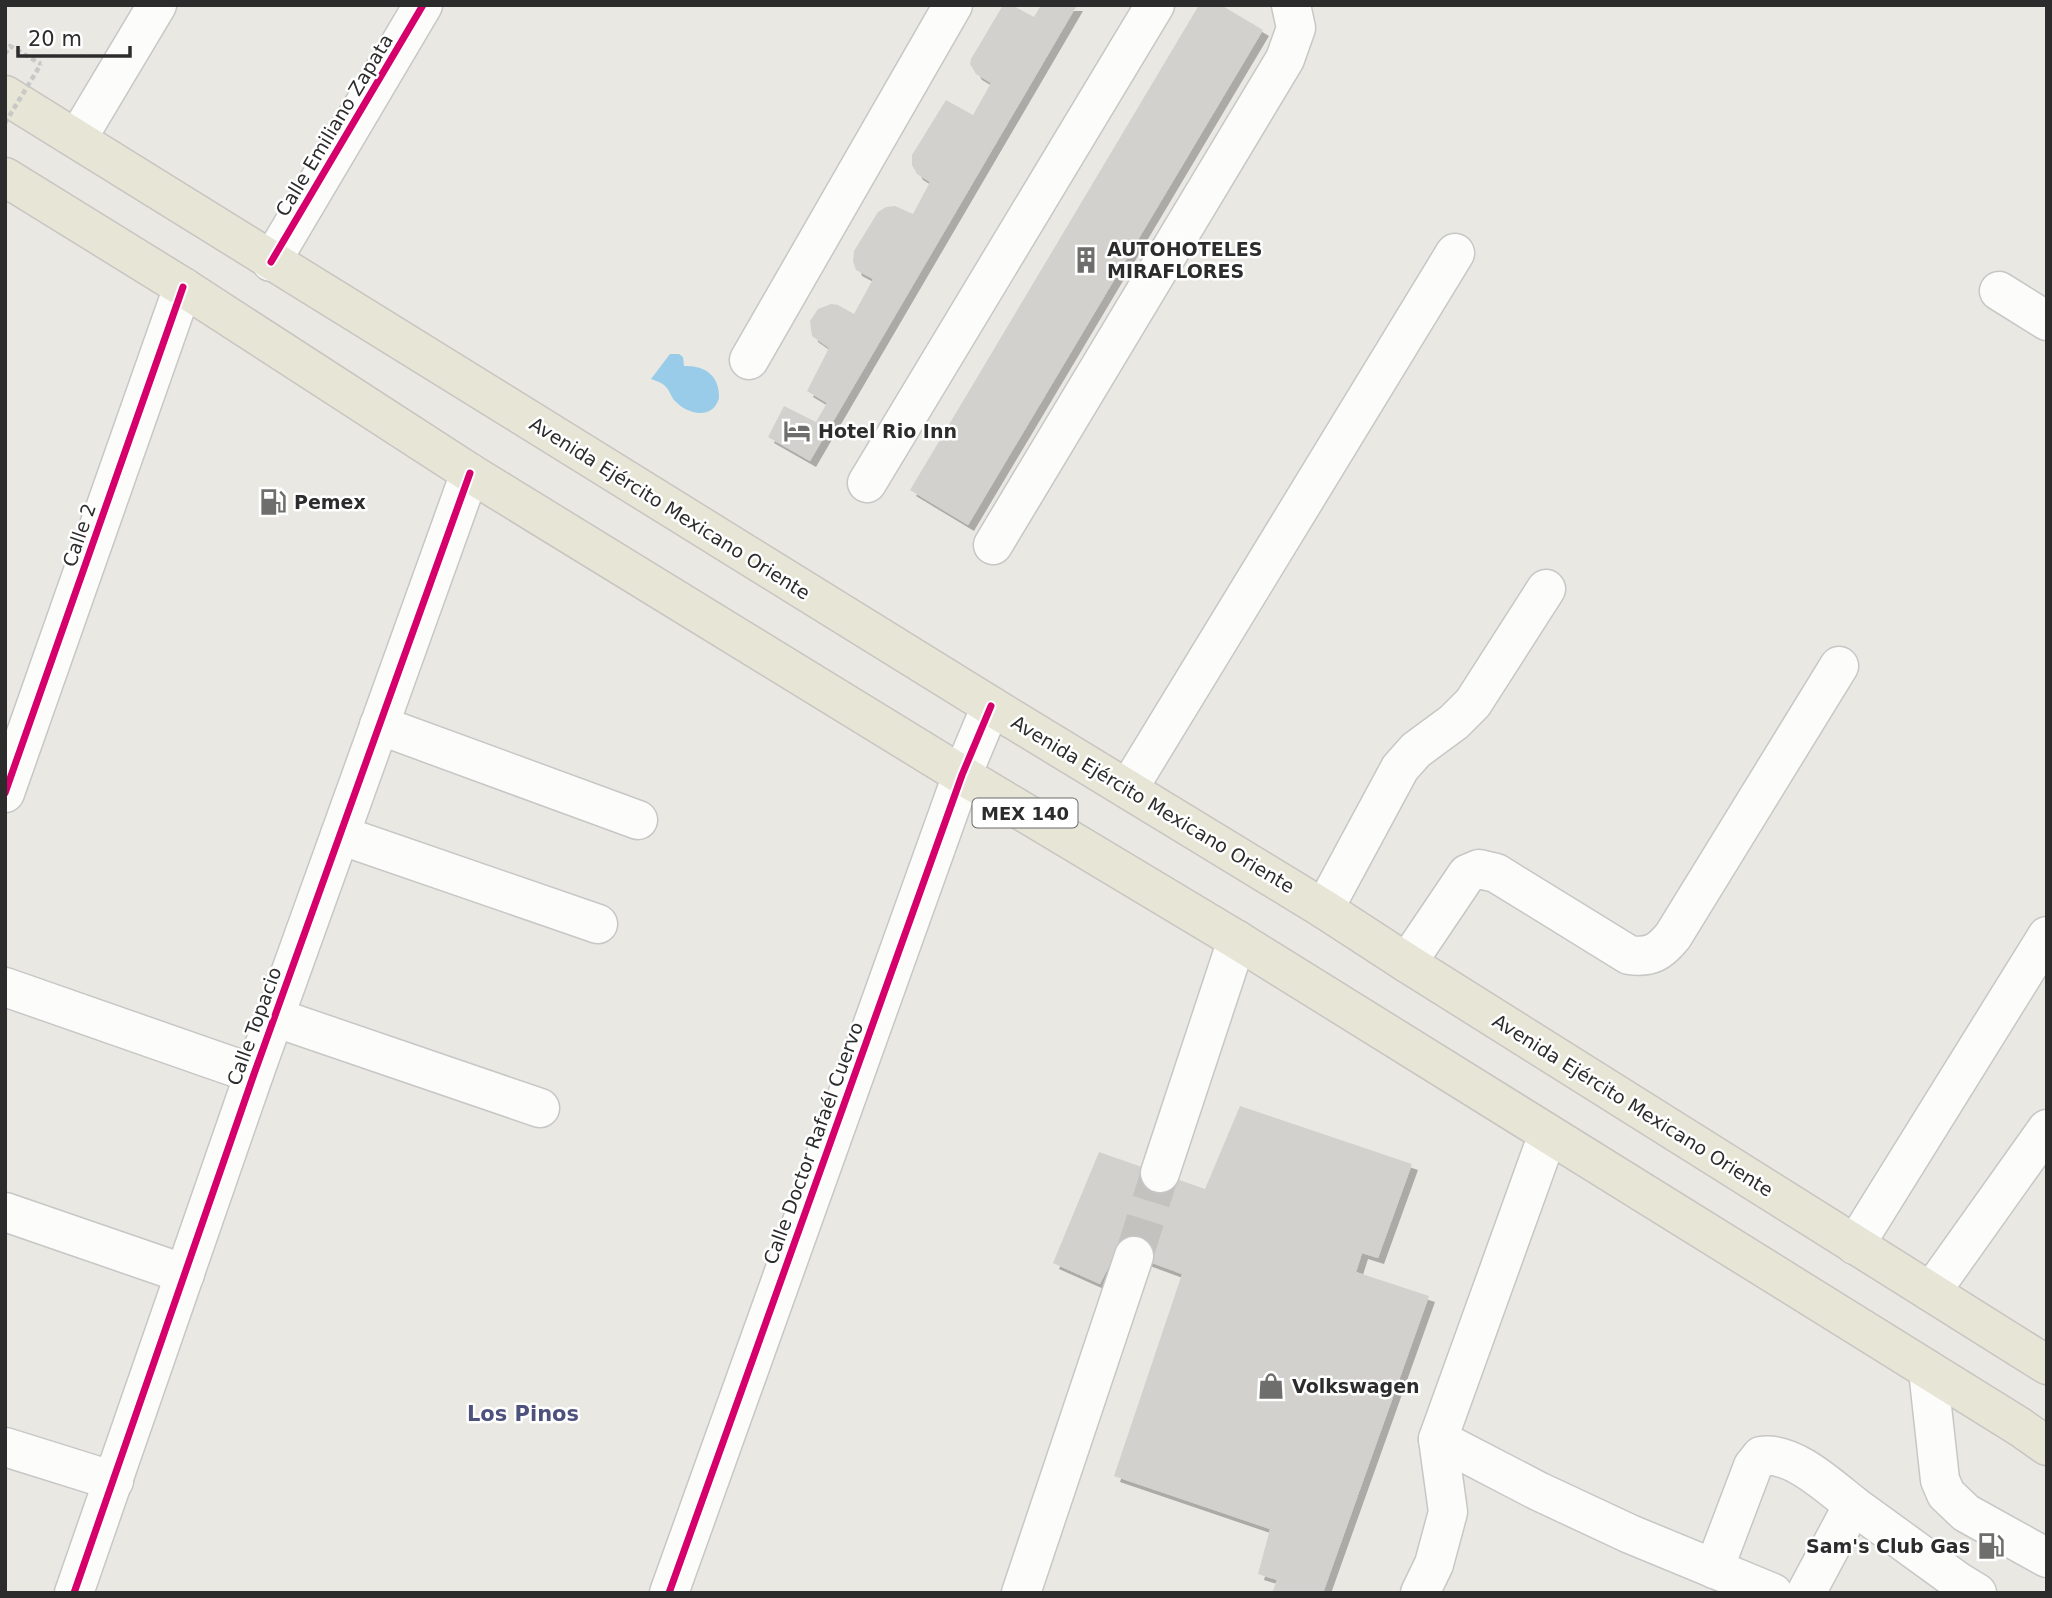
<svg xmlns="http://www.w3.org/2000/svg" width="2052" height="1598" font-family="'DejaVu Sans',sans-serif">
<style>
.water{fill:#99cce8}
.building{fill:#d3d1cd;filter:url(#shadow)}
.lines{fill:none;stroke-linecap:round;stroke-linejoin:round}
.minor-tunnel{stroke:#c4c2be;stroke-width:38;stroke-dasharray:38 19;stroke-linecap:butt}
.minor-casing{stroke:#c7c7c7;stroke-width:41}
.major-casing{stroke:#c6c5c2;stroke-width:41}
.path{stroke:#c8c8c7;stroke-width:4.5;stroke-dasharray:5 3.5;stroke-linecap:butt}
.minor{stroke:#fcfcfb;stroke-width:38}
.major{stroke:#e7e5d5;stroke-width:38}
.path-bridge{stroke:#c8c8c7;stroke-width:4.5;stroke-dasharray:5 3.5;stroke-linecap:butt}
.cycleway-casing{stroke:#fff;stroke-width:11}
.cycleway{stroke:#d6006c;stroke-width:7}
.labels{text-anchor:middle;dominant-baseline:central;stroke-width:5;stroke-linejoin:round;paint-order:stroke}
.shield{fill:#fff;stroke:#6b6b6b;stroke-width:2}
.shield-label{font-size:18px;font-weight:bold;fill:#2c2c2c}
.street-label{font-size:19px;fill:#2c2c2c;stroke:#fff}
.poi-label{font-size:19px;font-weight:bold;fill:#2c2c2c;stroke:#fff;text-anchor:start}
.neighbourhood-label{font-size:21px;font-weight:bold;fill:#4d517c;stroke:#fff}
</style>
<defs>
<filter id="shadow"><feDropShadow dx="6" dy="6" stdDeviation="0" flood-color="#0004"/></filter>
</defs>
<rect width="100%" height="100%" fill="#eae8e2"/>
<path class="water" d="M670,354H679L683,357L684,366C705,365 720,376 719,398C713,420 688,415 675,401C671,397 670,391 666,387C663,383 656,381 651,379Z"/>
<g class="building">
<path d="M1003,5H1012L1034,17L1041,5H1077L810,461L768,437L784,406L816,422L827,403L807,391L829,348L812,336L810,321L818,309L831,304L838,305L854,314L873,279L856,270L853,261L854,251L878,212L886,207L895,206L913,214L930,182L917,174L912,165V155L946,100L973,115L991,83L976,74L970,64L971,59Z"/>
<path d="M1199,5H1221L1263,30L968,525L910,490Z"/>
<path d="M1240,1106L1412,1164L1378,1258L1362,1253L1356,1272L1429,1296L1323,1593H1272L1277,1580L1258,1574L1270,1529L1114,1476L1182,1274L1117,1250L1100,1284L1053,1263L1099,1152L1205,1189Z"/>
</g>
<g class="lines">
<path class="minor-tunnel" d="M1134,1256L1160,1173"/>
<defs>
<g id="minor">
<path d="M77,139L157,5"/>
<path d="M271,262L423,5"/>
<path d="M1999,291L2047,321"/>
<path d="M749,360L953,5"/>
<path d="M867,483L1155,5"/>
<path d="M993,545L1285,59L1296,28L1291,5"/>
<path d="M379,725L638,820"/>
<path d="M1128,789L1455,253"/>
<path d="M5,793L183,287"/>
<path d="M340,835L598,924"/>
<path d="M1324,909L1400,768L1416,750L1454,722L1473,703L1546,589"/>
<path d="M1407,963L1467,874L1479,869L1496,873L1629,955C1651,958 1660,952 1673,936L1839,666"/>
<path d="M5,987L254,1074"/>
<path d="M274,1017L540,1108"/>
<path d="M1160,1173L1237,940"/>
<path d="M5,1212L185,1274"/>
<path d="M1855,1245L2047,936"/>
<path d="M1931,1292L2047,1129"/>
<path d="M1928,1370L1940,1480L1946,1494L1966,1513L2047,1558"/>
<path d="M1438,1439L1538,1491L1630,1534L1773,1593"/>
<path d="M5,1447L114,1481"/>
<path d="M1853,1505L1959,1582L1977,1593"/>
<path d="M1714,1569L1753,1466L1761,1456C1792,1451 1829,1486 1853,1505L1806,1593"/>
<path d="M74,1593L254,1074L470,473"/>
<path d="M669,1593L962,775L991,706"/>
<path d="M1021,1593L1134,1256"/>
<path d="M1420,1593L1434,1564L1448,1512L1438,1439L1548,1134"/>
</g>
<g id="major">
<path d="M5,95L991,706L1324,909L1407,963L2047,1365"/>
<path d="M5,177L183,287L470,473L962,775L1237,940L2020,1427L2047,1446"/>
</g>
</defs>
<use href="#minor" class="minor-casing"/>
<use href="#major" class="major-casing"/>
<path class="path" d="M5,54L10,46L41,64"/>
<use href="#minor" class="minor"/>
<use href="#major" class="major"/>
<path class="path-bridge" d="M5,123L41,64"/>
<defs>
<g id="cycleway">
<path d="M271,262L423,5"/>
<path d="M5,793L183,287"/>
<path d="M74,1593L254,1074L470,473"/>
<path d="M669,1593L962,775L991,706"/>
</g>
</defs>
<use href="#cycleway" class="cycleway-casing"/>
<use href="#cycleway" class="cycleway"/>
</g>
<defs>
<symbol id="building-bare" viewBox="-9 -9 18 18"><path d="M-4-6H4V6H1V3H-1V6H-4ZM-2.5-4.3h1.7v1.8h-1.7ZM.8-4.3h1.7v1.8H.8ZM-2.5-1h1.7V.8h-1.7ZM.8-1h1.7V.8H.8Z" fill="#6e6e6c" stroke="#fff" stroke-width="2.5" paint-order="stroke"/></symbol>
<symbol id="hotel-bare" viewBox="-9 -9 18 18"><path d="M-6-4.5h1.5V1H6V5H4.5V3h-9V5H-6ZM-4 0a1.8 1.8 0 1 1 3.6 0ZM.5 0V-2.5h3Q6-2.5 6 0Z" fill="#6e6e6c" stroke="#fff" stroke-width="2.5" paint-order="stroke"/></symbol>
<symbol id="fuel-bare" viewBox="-9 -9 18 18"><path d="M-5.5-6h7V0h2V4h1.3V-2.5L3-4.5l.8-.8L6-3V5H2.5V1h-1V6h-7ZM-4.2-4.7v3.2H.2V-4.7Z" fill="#6e6e6c" stroke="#fff" stroke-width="2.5" paint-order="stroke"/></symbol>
<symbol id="shop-bare" viewBox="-9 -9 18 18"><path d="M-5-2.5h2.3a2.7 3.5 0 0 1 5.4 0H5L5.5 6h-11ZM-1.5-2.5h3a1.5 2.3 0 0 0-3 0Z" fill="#6e6e6c" stroke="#fff" stroke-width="2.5" paint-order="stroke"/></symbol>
</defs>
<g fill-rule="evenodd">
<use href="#building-bare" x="1067" y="241" width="38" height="38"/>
<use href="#hotel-bare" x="778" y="412" width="38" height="38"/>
<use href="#fuel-bare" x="254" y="483" width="38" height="38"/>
<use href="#shop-bare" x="1252" y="1367" width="38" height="38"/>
<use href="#fuel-bare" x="1972" y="1527" width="38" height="38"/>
</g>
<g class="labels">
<rect class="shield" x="972.5" y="798.5" width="105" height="29" rx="5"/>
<g class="shield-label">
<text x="1025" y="813">MEX 140</text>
</g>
<g class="street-label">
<text transform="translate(334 125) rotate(-59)">Calle Emiliano Zapata</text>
<text transform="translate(670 508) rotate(32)">Avenida Ejército Mexicano Oriente</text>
<text transform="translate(79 535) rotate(-71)">Calle 2</text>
<text transform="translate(1153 804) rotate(31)">Avenida Ejército Mexicano Oriente</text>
<text transform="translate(254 1026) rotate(-70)">Calle Topacio</text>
<text transform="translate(1633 1105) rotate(32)">Avenida Ejército Mexicano Oriente</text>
<text transform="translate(813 1143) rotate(-70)">Calle Doctor Rafaél Cuervo</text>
</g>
<g class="poi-label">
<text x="1107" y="249">AUTOHOTELES<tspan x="1107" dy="22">MIRAFLORES</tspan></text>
<text x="818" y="431">Hotel Rio Inn</text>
<text x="294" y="502">Pemex</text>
<text x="1292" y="1386">Volkswagen</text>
<text x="1970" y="1546" text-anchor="end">Sam's Club Gas</text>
</g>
<g class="neighbourhood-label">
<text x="523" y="1414">Los Pinos</text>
</g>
</g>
<rect width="2052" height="1598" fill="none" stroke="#2c2c2c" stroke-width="14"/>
<path d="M18 46v10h112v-10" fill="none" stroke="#2c2c2c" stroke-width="3.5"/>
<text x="28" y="46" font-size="21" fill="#2c2c2c" stroke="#ffffff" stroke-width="5" paint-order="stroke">20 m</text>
</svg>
